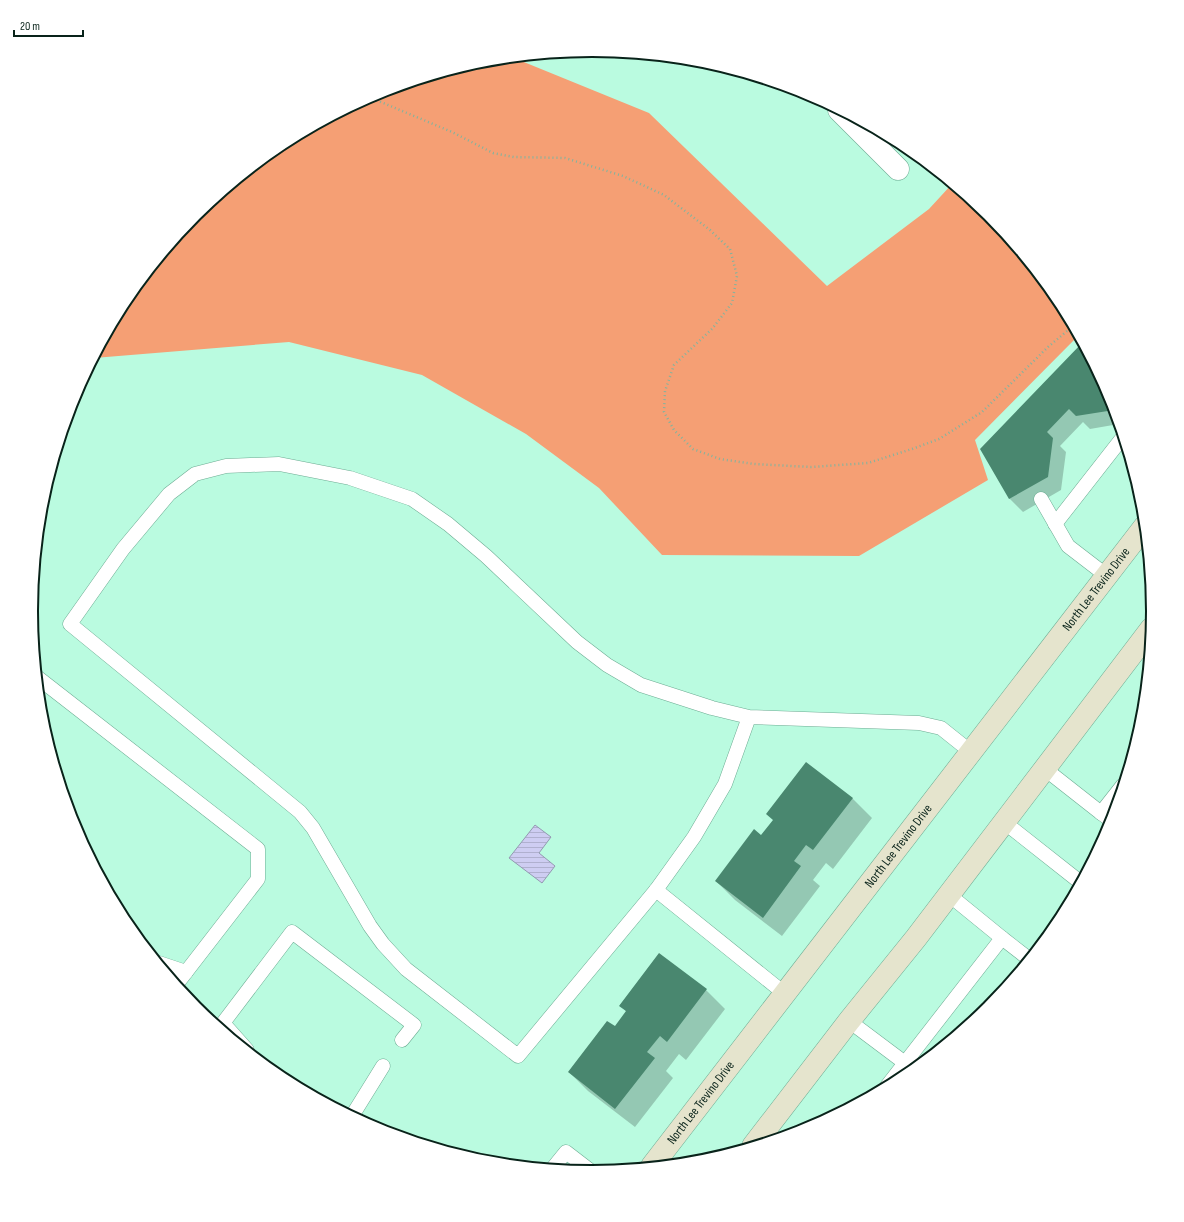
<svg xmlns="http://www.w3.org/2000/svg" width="1184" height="1222" font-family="'Sofia Sans Condensed',sans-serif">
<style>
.green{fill:#f59f74}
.water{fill:url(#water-rules);stroke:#939ab1}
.shadow{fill:#0003}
.building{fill:#49876f}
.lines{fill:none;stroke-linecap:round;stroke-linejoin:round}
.service-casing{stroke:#6dac93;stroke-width:15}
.minor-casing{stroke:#6dac93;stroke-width:23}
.secondary-casing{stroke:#6dac93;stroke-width:23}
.path{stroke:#80b49f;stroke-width:2.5;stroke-dasharray:1 3;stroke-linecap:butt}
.service{stroke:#fff;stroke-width:14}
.minor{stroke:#fff;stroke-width:22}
.secondary{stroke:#e5e4cd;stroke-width:22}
.labels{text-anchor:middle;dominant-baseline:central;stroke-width:3;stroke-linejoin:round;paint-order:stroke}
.street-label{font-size:13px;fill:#09231a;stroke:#fff}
.rim{fill:none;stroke:#09231a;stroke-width:2}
</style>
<defs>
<pattern id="water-rules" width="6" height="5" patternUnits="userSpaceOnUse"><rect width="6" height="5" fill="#cecdf2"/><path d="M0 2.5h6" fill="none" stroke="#b0b0cf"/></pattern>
</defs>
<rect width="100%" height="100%" fill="#bafbe0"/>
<path class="green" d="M514,58L649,113L827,286L929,209L952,184L989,214L1059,300L1078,336L975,440L988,480L859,556L662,555L599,488L526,434L422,375L289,342L94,358L126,299L195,214L281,144L378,93L483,61Z"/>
<path class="water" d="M535,825L551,837L539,853L555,866L542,883L509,858Z"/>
<g class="shadow">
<path d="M1082,344L1110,397L1119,424L1090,429L1083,422L1060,446L1066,452L1061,490L1023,512L1009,498Z"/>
<path d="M806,763L853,799L872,818L833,869L826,863L813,880L820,886L782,936L735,900L716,881L762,837L774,821Z"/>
<path d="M659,954L706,990L725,1009L686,1060L679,1054L666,1071L673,1078L635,1127L588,1091L569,1072L615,1028L627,1012L620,1005Z"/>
</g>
<g class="building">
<path d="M1082,343L1110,397L1114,410L1076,416L1069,409L1047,432L1053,438L1048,477L1009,499L980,449Z"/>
<path d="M806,762L853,798L813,850L806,845L794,861L801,866L763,918L715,881L754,829L761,835L773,820L766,814Z"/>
<path d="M659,953L707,989L667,1042L660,1036L647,1052L655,1058L615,1109L568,1072L607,1021L615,1026L626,1011L619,1006Z"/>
</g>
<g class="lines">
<defs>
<g id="service">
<path d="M1041,499L1068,546L1107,576"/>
<path d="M1055,524L1123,437"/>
<path d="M37,677L258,849V879L176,985"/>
<path d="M749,717L725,784L694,837L656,890L518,1056L406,969L383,944L370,926L313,828L300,812L70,624L123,549L169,494L195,474L226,466L279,464L350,478L412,499L448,524L486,556L577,642L607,665L641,685L712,708L749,717L919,723L941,728L971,752"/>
<path d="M1045,769L1101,813"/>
<path d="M1112,821L1101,813L1123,785"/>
<path d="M1004,822L1080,882"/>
<path d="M656,890L784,993"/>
<path d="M1002,938L1029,959"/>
<path d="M159,963L186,972"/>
<path d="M849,1021L905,1063"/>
<path d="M247,1050L223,1023L292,932L414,1025L402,1040"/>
<path d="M887,1086L1002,938L948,894"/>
<path d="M352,1116L383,1066"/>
<path d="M553,1168L566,1152L592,1172"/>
</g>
<path id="minor" d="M839,110L898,169"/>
<g id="secondary">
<path d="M753,1146L849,1021L916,938L1151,629"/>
<path id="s1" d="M652,1166L1145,526"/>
</g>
</defs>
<use href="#service" class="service-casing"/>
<use href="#minor" class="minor-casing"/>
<use href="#secondary" class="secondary-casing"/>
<path class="path" d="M369,97L452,132L493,153L514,157L565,158L623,176L664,195L710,230L730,249L737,276L732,303L712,329L674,365L665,391L664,412L674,430L693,449L720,459L754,464L811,467L868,463L912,449L939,439L982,412L1048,347L1073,326"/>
<use href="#service" class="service"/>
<use href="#minor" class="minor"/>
<use href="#secondary" class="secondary"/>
</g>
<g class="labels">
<g class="street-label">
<text stroke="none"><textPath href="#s1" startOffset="728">North Lee Trevino Drive</textPath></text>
<text stroke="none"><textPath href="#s1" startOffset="404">North Lee Trevino Drive</textPath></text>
<text stroke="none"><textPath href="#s1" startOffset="80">North Lee Trevino Drive</textPath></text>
</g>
</g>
<path d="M0 0H1184V1222H0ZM38 611a554 554 0 1 1 1108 0a554 554 0 1 1-1108 0Z" fill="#fff" fill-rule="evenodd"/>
<path class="rim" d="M38 611a554 554 0 1 1 1108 0a554 554 0 1 1-1108 0Z"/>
<path d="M14 30v6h69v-6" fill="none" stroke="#09231a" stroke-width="2"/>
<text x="20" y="30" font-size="12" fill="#09231a" stroke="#ffffff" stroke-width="3" paint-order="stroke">20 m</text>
</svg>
